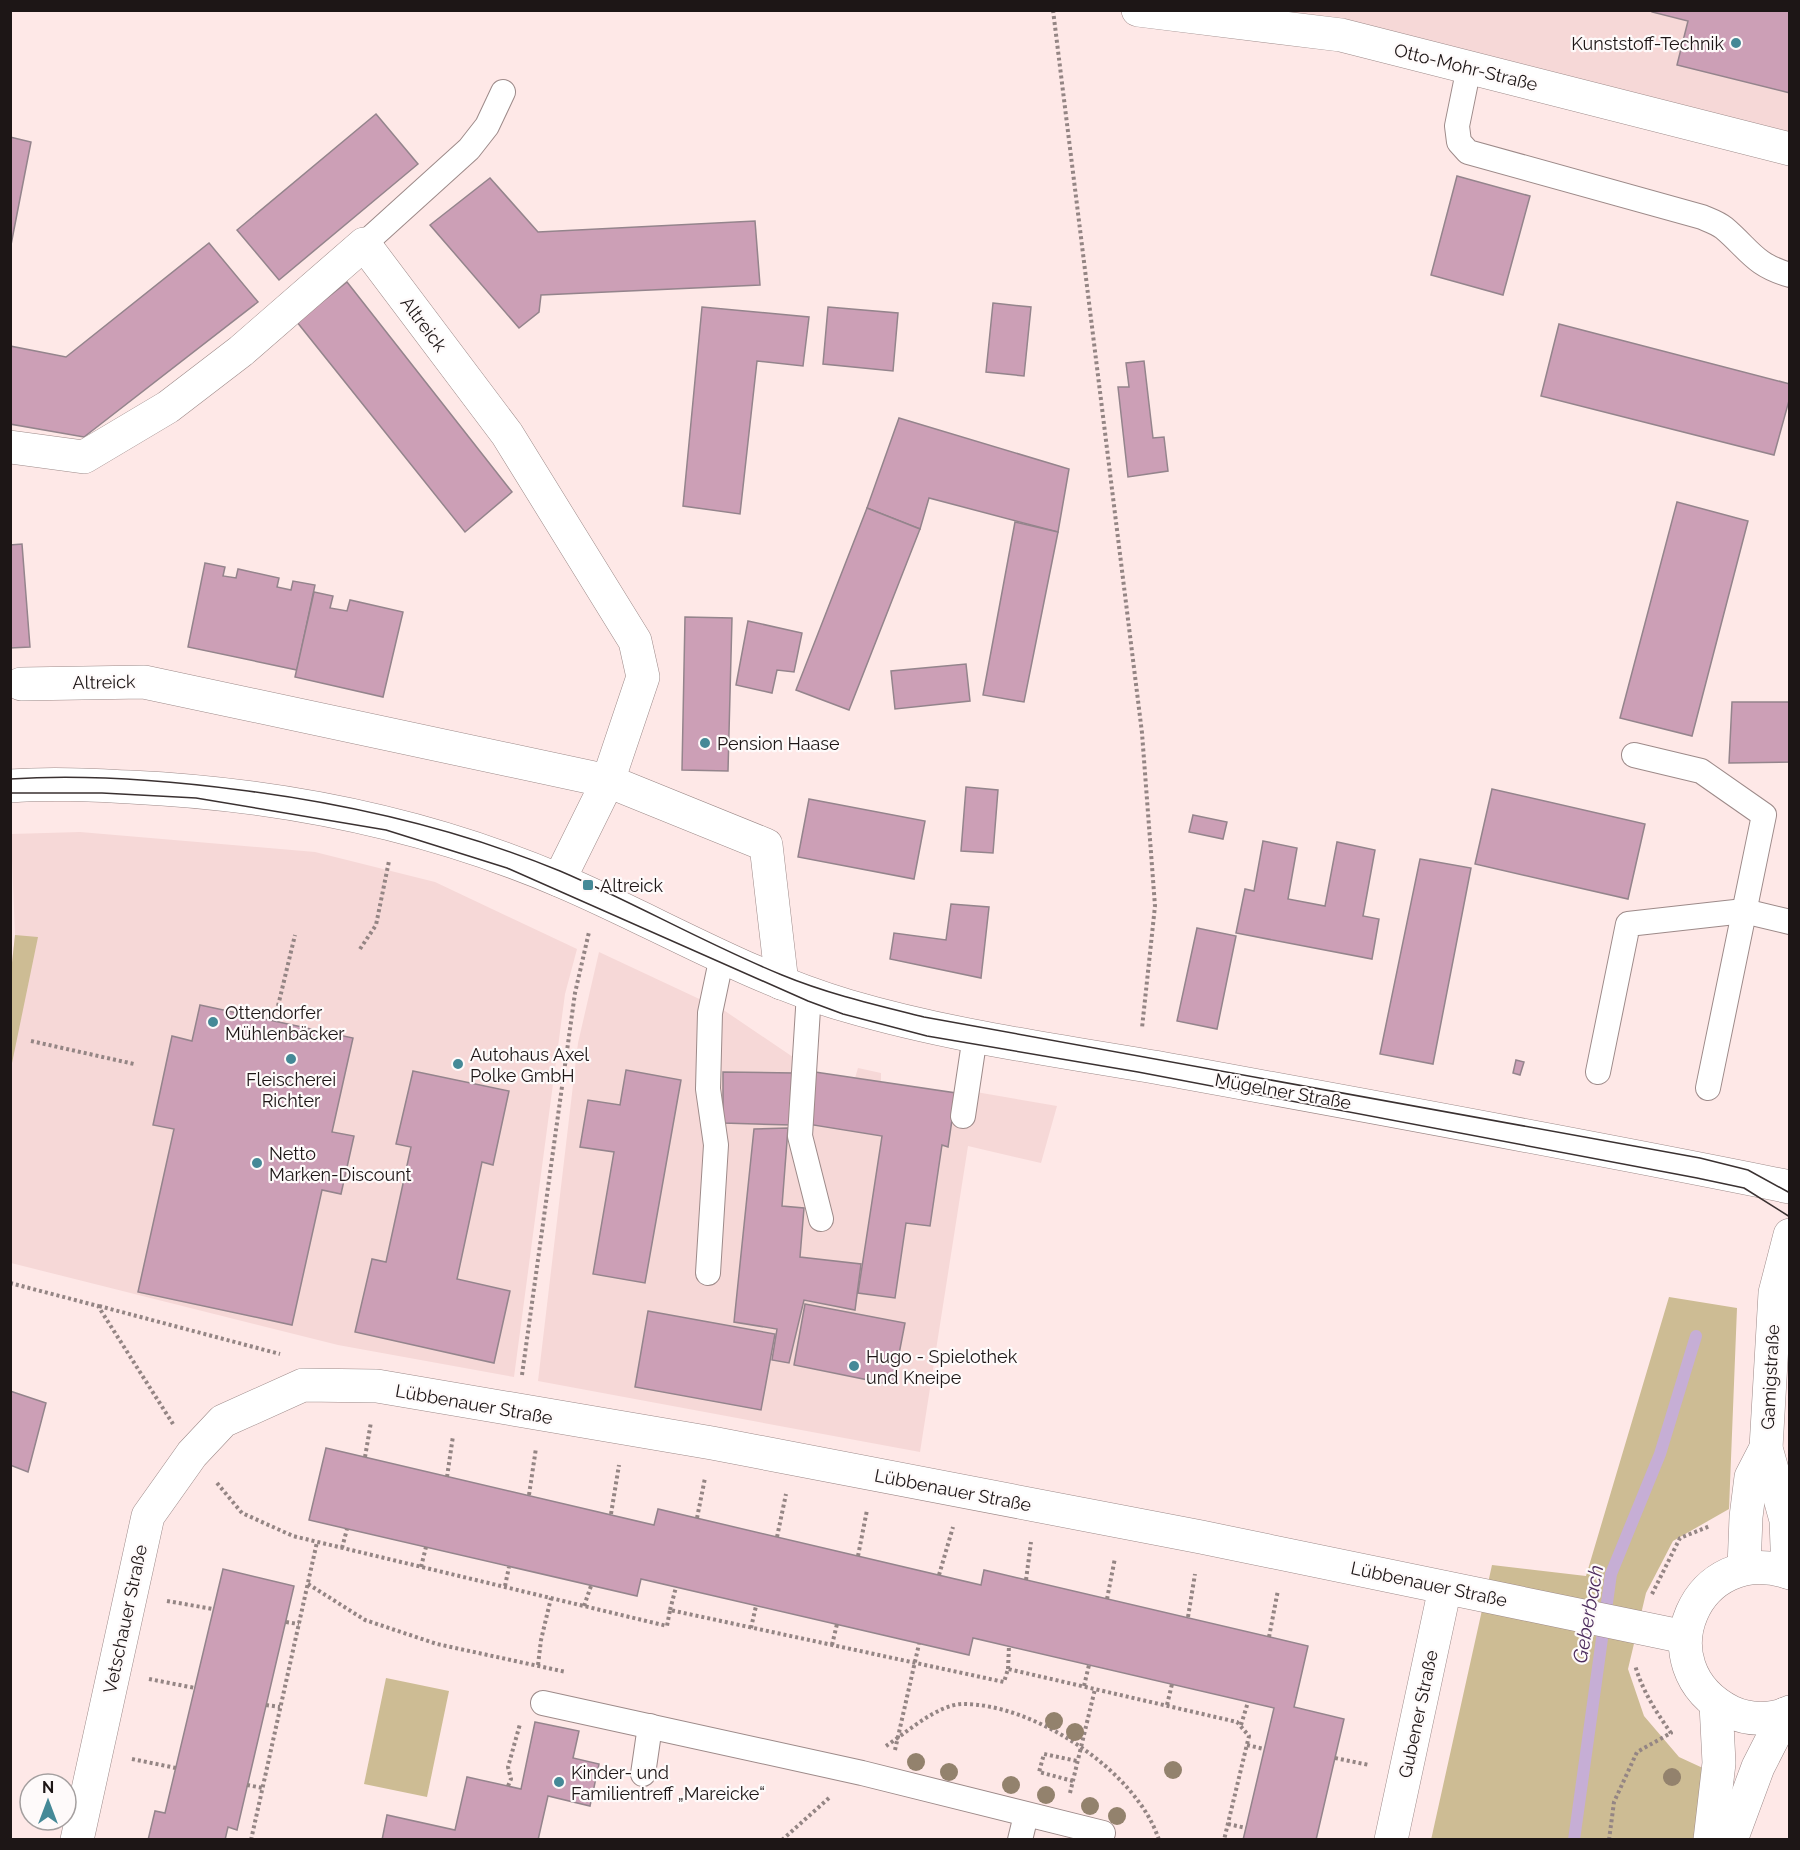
<svg xmlns="http://www.w3.org/2000/svg" width="1800" height="1850" font-family="Raleway,sans-serif">
<style>
.built{fill:#f6d8d7}
.green{fill:#cdbc94}
.lines{fill:none;stroke-linecap:round;stroke-linejoin:round}
.stream{stroke:#c6aed5;stroke-width:12}
.building{fill:#cc9fb6;stroke:#94848c;stroke-width:1.5}
.service-casing{stroke:#9d8a89;stroke-width:26}
.minor-casing{stroke:#9d8a89;stroke-width:34}
.tertiary-casing{stroke:#9d8a89;stroke-width:34}
.path{stroke:#948584;stroke-width:4;stroke-dasharray:3 3;stroke-linecap:butt}
.service{stroke:#fff;stroke-width:24}
.minor{stroke:#fff;stroke-width:33}
.tertiary{stroke:#fff;stroke-width:33}
.tram{stroke:#3a3131;stroke-width:1.5}
.tree{fill:#93826d}
.poi-dot{fill:#458997;stroke:#fefafa;stroke-width:2}
.labels{text-anchor:middle;dominant-baseline:central;stroke-width:4.5;stroke-linejoin:round;paint-order:stroke}
.poi-label{font-size:18px;fill:#1d1616;stroke:#fefafa;text-anchor:start}
.street-label{font-size:18px;fill:#1d1616;stroke:#fefafa}
.water-label{font-size:20px;font-style:italic;fill:#4c2b5d;stroke:#fefafa}
</style>
<rect width="100%" height="100%" fill="#fee8e7"/>
<g class="built">
<path d="M1138,11H1789V149L1341,35Z"/>
<path d="M80,832L315,852L435,882L577,949L565,994L514,1377L338,1345L11,1263L10,981L15,935L11,834Z"/>
<path d="M599,952L725,1011L815,1072L855,1078L858,1068L881,1073V1082L976,1096V1092L1057,1106L1041,1163L968,1146L920,1452L538,1381L578,1043Z"/>
</g>
<g class="green">
<path d="M15,935L38,937L11,1068L10,981Z"/>
<path d="M1669,1297L1737,1308L1729,1509L1673,1541L1646,1593L1628,1669L1644,1716L1679,1757L1705,1769L1695,1839L1431,1840L1492,1565L1586,1576Z"/>
<path d="M386,1678L449,1691L427,1797L364,1784Z"/>
</g>
<g class="lines">
<path class="stream" d="M1574,1840L1611,1574L1660,1454L1696,1336"/>
</g>
<g class="building">
<path d="M1652,10H1790V93L1677,65L1688,21L1652,12Z"/>
<path d="M376,114L418,164L279,280L237,230Z"/>
<path d="M10,137L31,142L10,250Z"/>
<path d="M1457,176L1530,196L1503,295L1431,275Z"/>
<path d="M490,178L538,232L755,221L760,285L541,295L539,312L519,328L430,225Z"/>
<path d="M209,243L258,302L84,437L10,424V346L66,357Z"/>
<path d="M347,282L512,492L465,532L297,322Z"/>
<path d="M993,303L1031,307L1024,376L986,372Z"/>
<path d="M702,307L809,317L803,366L757,361L740,514L683,506Z"/>
<path d="M828,307L898,313L893,371L823,364Z"/>
<path d="M1559,324L1790,384V397L1774,455L1541,396Z"/>
<path d="M1144,361L1153,438L1164,437L1168,471L1128,477L1118,387H1129L1126,363Z"/>
<path d="M899,418L1069,469L1058,532L929,498L920,529L867,508Z"/>
<path d="M1677,502L1748,521L1692,736L1620,718Z"/>
<path d="M867,508L920,529L849,710L796,690Z"/>
<path d="M1015,522L1058,532L1024,702L983,695Z"/>
<path d="M22,544L30,647L10,648V545Z"/>
<path d="M205,563L225,567L223,576L236,578L238,569L279,578L277,587L291,590L293,581L315,585L297,670L188,647Z"/>
<path d="M314,592L333,596L330,608L347,611L350,600L403,612L383,697L295,677Z"/>
<path d="M685,617L732,618L728,771L682,770Z"/>
<path d="M748,621L802,633L794,672L777,670L772,693L736,685Z"/>
<path d="M966,664L970,701L895,709L891,671Z"/>
<path d="M1732,702H1790V762L1729,763Z"/>
<path d="M966,787L998,790L993,853L961,851Z"/>
<path d="M1492,789L1645,824L1628,899L1475,864Z"/>
<path d="M809,799L925,821L914,879L798,857Z"/>
<path d="M1193,815L1227,822L1223,839L1189,832Z"/>
<path d="M1263,841L1297,848L1288,899L1325,906L1337,842L1375,850L1363,916L1379,919L1372,959L1236,933L1245,889L1254,891Z"/>
<path d="M1420,859L1471,868L1433,1064L1380,1054Z"/>
<path d="M951,904L989,907L981,978L890,959L894,933L946,940Z"/>
<path d="M1197,928L1236,936L1217,1029L1177,1021Z"/>
<path d="M200,1005L353,1038L332,1132L354,1136L341,1194L322,1190L292,1325L138,1292L174,1129L153,1125L172,1036L192,1041Z"/>
<path d="M1516,1060L1524,1062L1520,1075L1513,1073Z"/>
<path d="M626,1070L681,1080L645,1283L593,1274L614,1152L580,1147L588,1100L620,1105Z"/>
<path d="M413,1071L509,1091L493,1165L482,1162L457,1279L510,1291L494,1363L355,1332L372,1259L386,1262L411,1147L396,1144Z"/>
<path d="M723,1072L793,1073L792,1125L723,1123Z"/>
<path d="M815,1072L956,1093L948,1147L942,1145L930,1226L906,1223L895,1298L858,1293L882,1136L807,1124Z"/>
<path d="M788,1128L782,1206L804,1208L800,1257L861,1264L855,1310L804,1300L789,1363L772,1360L777,1329L734,1322L754,1129Z"/>
<path d="M805,1304L905,1323L893,1385L794,1365Z"/>
<path d="M648,1311L775,1334L761,1410L635,1387Z"/>
<path d="M10,1391L46,1403L28,1472L10,1465Z"/>
<path d="M326,1448L654,1525L658,1509L981,1585L984,1570L1308,1646L1294,1707L1344,1719L1316,1840H1243L1274,1708L973,1638L969,1655L641,1579L637,1596L309,1520Z"/>
<path d="M223,1569L294,1586L237,1830L228,1827L225,1840H148L155,1811L165,1813Z"/>
<path d="M535,1722L579,1731L573,1758L599,1764L590,1806L548,1796L538,1840H382L387,1815L455,1830L467,1777L521,1789Z"/>
</g>
<g class="lines">
<defs>
<g id="service">
<path d="M1469,67L1457,126L1459,142L1468,152L1702,217C1709,220 1718,223 1724,228C1749,249 1754,265 1790,275"/>
<path d="M364,244L469,149L487,126L503,92"/>
<path d="M1634,755L1701,771L1764,815L1708,1088"/>
<path d="M809,993L800,1136L821,1219"/>
<path d="M1598,1072L1628,924L1744,911L1790,922"/>
<path d="M963,1116L975,1036"/>
<path d="M708,1273L716,1145L708,1089L710,1013L722,956"/>
<path d="M543,1703L862,1773L1103,1833"/>
<path d="M643,1774L650,1726"/>
<path d="M1020,1840L1026,1815"/>
</g>
<g id="minor">
<path d="M1138,10L1341,35L1790,149"/>
<path d="M10,447L84,457L168,407L241,351L364,244L507,434L635,641L643,677L608,781L559,880"/>
<path d="M21,684L144,682L608,781L766,845L781,975V983"/>
<path d="M1744,1568L1746,1517L1751,1477L1766,1448"/>
<path d="M1788,1572L1786,1520L1766,1448L1775,1293L1790,1235"/>
<path d="M1790,1573C1697,1540 1641,1666 1731,1712C1748,1720 1772,1721 1790,1712"/>
<path d="M77,1840L148,1516L192,1454L223,1421L303,1385L377,1386L712,1443L1201,1537L1685,1637"/>
<path d="M1391,1840L1445,1588"/>
<path d="M1710,1840L1719,1763L1716,1704"/>
<path d="M1731,1840L1758,1767L1785,1714"/>
</g>
<path id="tertiary" d="M10,786C50,783 91,785 130,787C277,794 425,823 561,881C655,921 750,978 848,1006C957,1038 1070,1052 1182,1072C1385,1109 1588,1146 1790,1187"/>
</defs>
<use href="#service" class="service-casing"/>
<use href="#minor" class="minor-casing"/>
<use href="#tertiary" class="tertiary-casing"/>
<g class="path">
<path d="M1053,10L1142,733L1155,906L1142,1028"/>
<path d="M360,949L376,925L389,861"/>
<path d="M278,1006L295,935"/>
<path d="M31,1041L134,1064"/>
<path d="M10,1283L98,1306L173,1424"/>
<path d="M99,1306L280,1354"/>
<path d="M522,1375L575,993L589,932"/>
<path d="M365,1457L371,1422"/>
<path d="M447,1477L453,1436"/>
<path d="M217,1483L242,1513L293,1536L667,1626L670,1610L1004,1682L1008,1669L1237,1722L1249,1736L1224,1840"/>
<path d="M529,1495L536,1448"/>
<path d="M611,1514L619,1465"/>
<path d="M697,1518L705,1478"/>
<path d="M777,1537L786,1494"/>
<path d="M342,1548L347,1529"/>
<path d="M858,1556L867,1510"/>
<path d="M421,1567L426,1547"/>
<path d="M939,1575L953,1527"/>
<path d="M1026,1580L1031,1542"/>
<path d="M308,1584L365,1620L437,1644L566,1672"/>
<path d="M505,1586L509,1567"/>
<path d="M1652,1594L1680,1538L1710,1526"/>
<path d="M1107,1599L1115,1558"/>
<path d="M167,1601L213,1609"/>
<path d="M584,1606L591,1586"/>
<path d="M670,1610L676,1587"/>
<path d="M1188,1617L1195,1574"/>
<path d="M286,1622L299,1624"/>
<path d="M751,1628L756,1606"/>
<path d="M1269,1637L1278,1590"/>
<path d="M832,1645L837,1624"/>
<path d="M538,1665L541,1640L551,1598"/>
<path d="M1008,1669L1009,1646"/>
<path d="M149,1679L195,1688"/>
<path d="M1084,1686L1089,1665"/>
<path d="M266,1705L280,1707"/>
<path d="M1167,1705L1172,1684"/>
<path d="M1241,1725L1248,1702"/>
<path d="M1247,1745L1264,1749"/>
<path d="M886,1746C907,1732 937,1705 962,1704C1033,1703 1137,1771 1159,1840"/>
<path d="M895,1750L919,1644"/>
<path d="M1335,1758L1369,1765"/>
<path d="M132,1759L176,1768"/>
<path d="M1073,1781L1039,1772L1044,1754L1077,1761"/>
<path d="M247,1785L263,1788"/>
<path d="M508,1786L511,1779L508,1767L520,1724"/>
<path d="M1070,1793L1095,1689"/>
<path d="M1228,1824L1246,1828"/>
<path d="M251,1840L317,1542"/>
<path d="M782,1840L829,1798"/>
<path d="M1609,1840L1614,1802L1637,1752L1671,1733C1656,1712 1642,1690 1635,1665"/>
</g>
<use href="#service" class="service"/>
<use href="#minor" class="minor"/>
<use href="#tertiary" class="tertiary"/>
<g class="tram">
<path d="M10,779C87,774 164,780 240,790C350,804 458,829 560,871C635,903 706,944 782,975C828,994 876,1005 924,1017L1700,1158L1748,1170L1790,1193"/>
<path d="M10,793H102L196,798L386,830L507,868L808,1001L843,1014L927,1036L1138,1072L1697,1178L1744,1188L1790,1217"/>
</g>
</g>
<g class="tree">
<circle cx="1054" cy="1721" r="9"/>
<circle cx="1075" cy="1732" r="9"/>
<circle cx="916" cy="1762" r="9"/>
<circle cx="1173" cy="1770" r="9"/>
<circle cx="949" cy="1772" r="9"/>
<circle cx="1672" cy="1777" r="9"/>
<circle cx="1011" cy="1785" r="9"/>
<circle cx="1046" cy="1795" r="9"/>
<circle cx="1090" cy="1806" r="9"/>
<circle cx="1117" cy="1816" r="9"/>
</g>
<g class="poi-dot">
<circle cx="1736" cy="43" r="6"/>
<circle cx="705" cy="743" r="6"/>
<rect x="582" y="879" width="12" height="12" rx="3"/>
<circle cx="213" cy="1022" r="6"/>
<circle cx="291" cy="1059" r="6"/>
<circle cx="458" cy="1064" r="6"/>
<circle cx="257" cy="1163" r="6"/>
<circle cx="854" cy="1366" r="6"/>
<circle cx="559" cy="1782" r="6"/>
</g>
<g class="labels">
<g class="poi-label">
<text x="1724" y="43" text-anchor="end">Kunststoff-Technik</text>
<text x="717" y="743">Pension Haase</text>
<text x="600" y="885">Altreick</text>
<text x="225" y="1012">Ottendorfer<tspan x="225" dy="21">Mühlenbäcker</tspan></text>
<text x="470" y="1054">Autohaus Axel<tspan x="470" dy="21">Polke GmbH</tspan></text>
<text x="291" y="1079" text-anchor="middle">Fleischerei<tspan x="291" dy="21">Richter</tspan></text>
<text x="269" y="1153">Netto<tspan x="269" dy="21">Marken-Discount</tspan></text>
<text x="866" y="1356">Hugo - Spielothek<tspan x="866" dy="21">und Kneipe</tspan></text>
<text x="571" y="1772">Kinder- und<tspan x="571" dy="21">Familientreff „Mareicke“</tspan></text>
</g>
<g class="street-label">
<text transform="translate(1466 67) rotate(14)">Otto-Mohr-Straße</text>
<text transform="translate(424 324) rotate(53)">Altreick</text>
<text transform="translate(104 682) rotate(-1)">Altreick</text>
<text transform="translate(1283 1091) rotate(10)">Mügelner Straße</text>
<text transform="translate(1770 1377) rotate(-87)">Gamigstraße</text>
<text transform="translate(474 1404) rotate(10)">Lübbenauer Straße</text>
<text transform="translate(953 1490) rotate(11)">Lübbenauer Straße</text>
<text transform="translate(1429 1584) rotate(12)">Lübbenauer Straße</text>
<text transform="translate(125 1619) rotate(-78)">Vetschauer Straße</text>
<text transform="translate(1418 1714) rotate(-78)">Gubener Straße</text>
</g>
<g class="water-label">
<text transform="translate(1588 1614) rotate(-80)">Geberbach</text>
</g>
</g>
<rect width="1800" height="1850" fill="none" stroke="#1d1616" stroke-width="24"/>
<g transform="translate(48 1802)"><circle r="28" fill="#fefafa" stroke="#a49f9f" stroke-width="1.5"/>
<path d="M0-4.5L10 22L0 15L-10 22Z" fill="#458997"/>
<text y="-9" font-size="16" font-weight="bold" text-anchor="middle" fill="#1d1616">N</text>
</g>
</svg>
